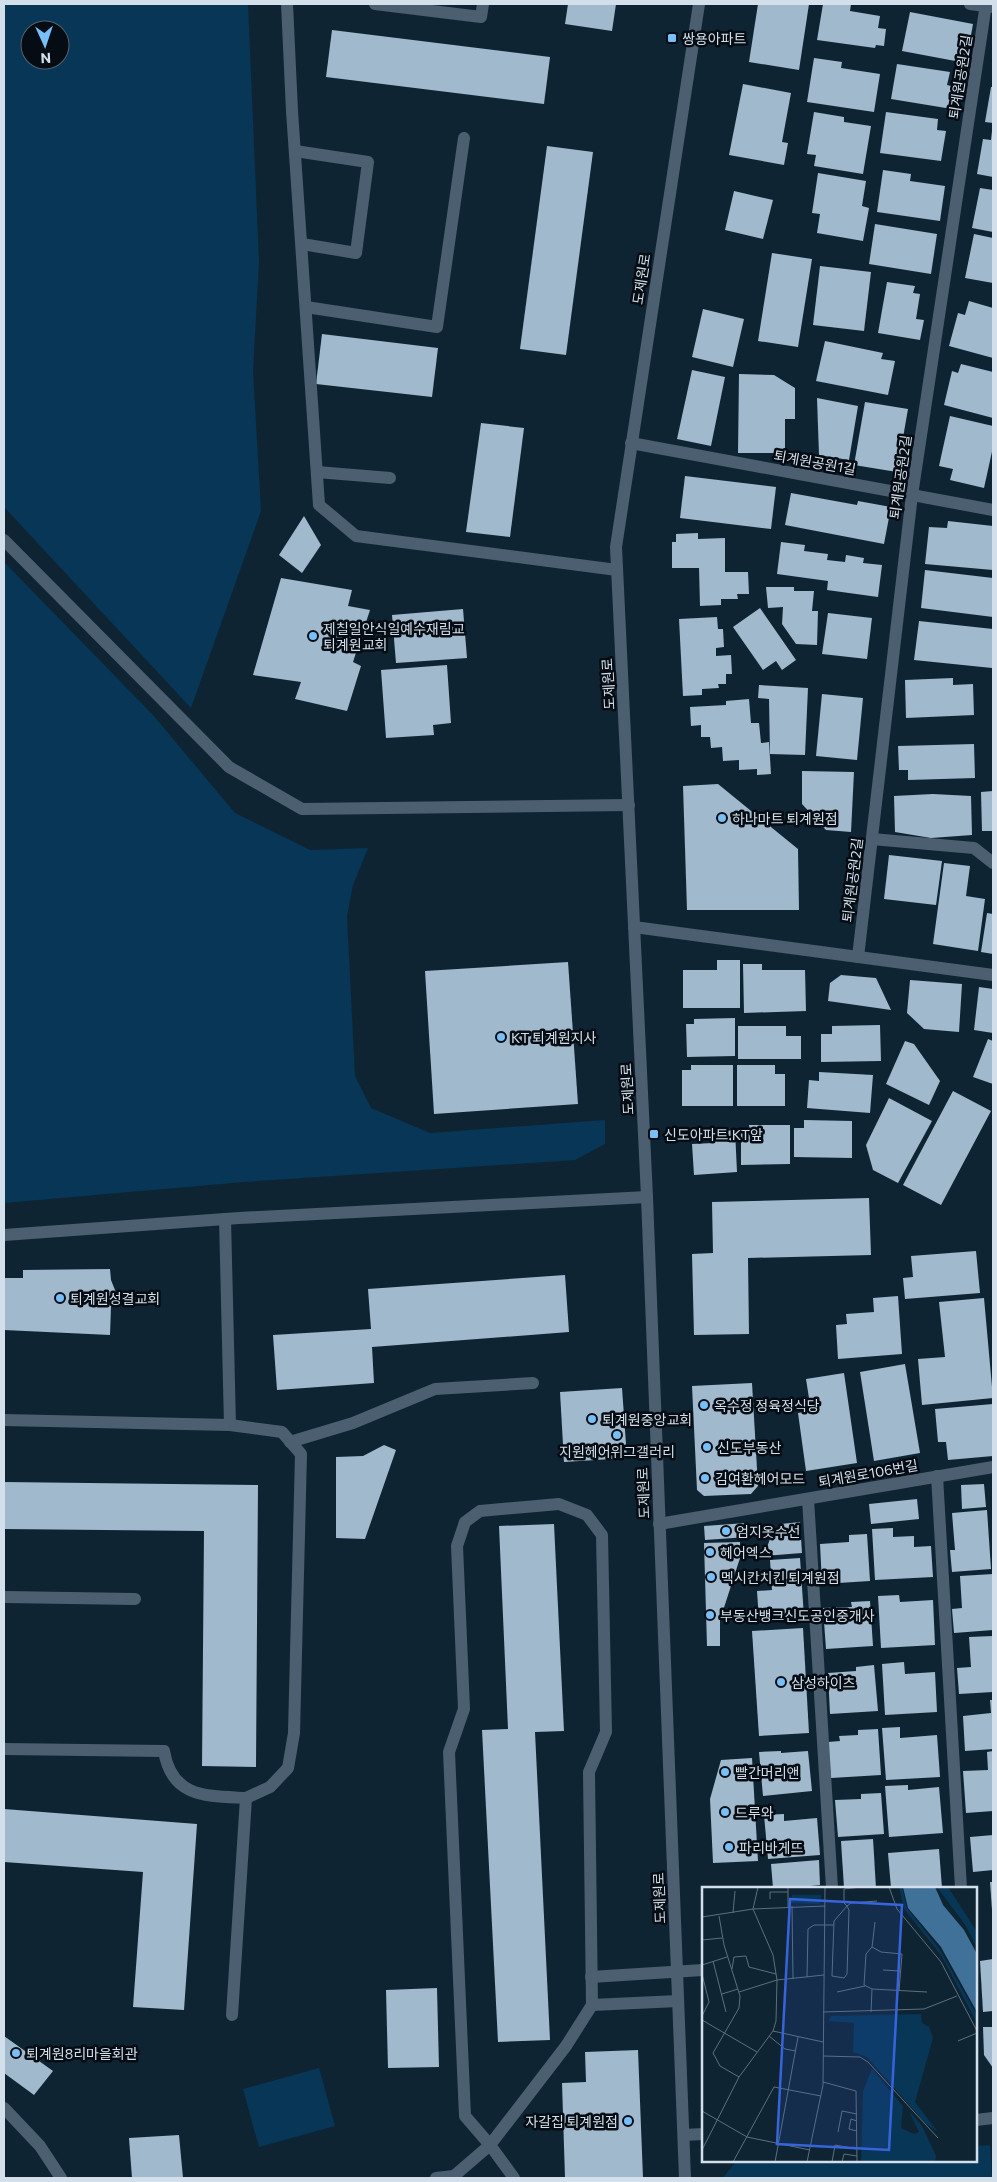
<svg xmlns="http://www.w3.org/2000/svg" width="997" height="2182" font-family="Commissioner,'Noto Sans KR',sans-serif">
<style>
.green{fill:#073656;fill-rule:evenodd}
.building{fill:#a0b9cd}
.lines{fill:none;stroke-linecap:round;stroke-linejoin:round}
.lane{stroke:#4b5f70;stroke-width:12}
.street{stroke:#4b5f70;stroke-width:12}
.poi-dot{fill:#78bff8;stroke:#050c13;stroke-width:2}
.labels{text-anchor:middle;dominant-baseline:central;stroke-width:5;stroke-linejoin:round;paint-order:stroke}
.poi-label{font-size:14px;fill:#d3dfea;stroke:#050c13;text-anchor:start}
.street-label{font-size:14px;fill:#d3dfea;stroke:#050c13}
.inset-road{fill:none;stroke:#5d6f7c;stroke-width:1}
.view{fill:#3864db;fill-opacity:0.15;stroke:#3864db;stroke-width:2.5}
.inset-edge{fill:none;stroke:#d3dfea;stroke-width:2.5}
</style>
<rect width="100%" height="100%" fill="#0f2433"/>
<g class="green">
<path d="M4,4H248L259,262L253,371L261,511L191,708L4,507ZM30,30H60V60H30Z"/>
<path d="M4,562L153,715L235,813L310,850L368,848L353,885L347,916L355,1076L371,1108L430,1133L605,1120V1144L575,1160L244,1182L4,1203Z"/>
<path d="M319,2068L335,2126L259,2147L243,2089Z"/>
<path d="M990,2145L992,2178H723L736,2161H976V2146Z"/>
</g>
<g class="building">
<path d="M568,4H616L612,31L565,24Z"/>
<path d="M758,4H809L799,70L749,62Z"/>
<path d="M823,4H851L850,11L880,16L878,28L886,29L884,46L876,45L875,48L817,40Z"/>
<path d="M910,12L973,24L966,63L902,51Z"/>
<path d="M332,30L550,57L544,104L326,77Z"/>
<path d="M814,58L842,62L841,68L880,74L874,112L807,102Z"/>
<path d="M897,64L950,72L947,85L955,87L952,109L891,99Z"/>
<path d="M743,84L791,93L782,142L788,143L784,165L729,155Z"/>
<path d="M991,87H993V123L985,122Z"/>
<path d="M814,112L844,117V122L871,126L863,174L814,166L816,155L807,154Z"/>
<path d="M886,112L938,119L937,130L946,131L941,161L880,153Z"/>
<path d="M992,131H993V177L977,174L983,139L991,140Z"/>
<path d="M547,146L593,152L566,355L520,349Z"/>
<path d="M883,170L911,174L910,181L945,186L940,221L877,212Z"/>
<path d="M818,173L866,181L862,206L869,208L863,241L817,233L820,214L812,213Z"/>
<path d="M980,188L993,190V232L972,228Z"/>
<path d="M734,191L773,200L763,239L725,230Z"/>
<path d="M875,224L937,234L931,274L869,264Z"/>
<path d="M974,234L993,238V283L965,278Z"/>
<path d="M772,253L812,259L798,347L758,341Z"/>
<path d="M820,266L871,272L864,331L813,325Z"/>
<path d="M887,282L915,286L913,293L920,294L916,319L924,320L920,340L878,333Z"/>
<path d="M969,301L993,308V358L949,346L958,313L965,315Z"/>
<path d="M703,309L744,319L733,367L692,357Z"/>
<path d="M322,334L438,348L432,397L316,384Z"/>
<path d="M825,341L883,353L881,359L895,361L888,395L816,381Z"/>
<path d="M961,364L993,372V418L944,405L952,371L958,373Z"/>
<path d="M692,370L725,377L711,446L677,439Z"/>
<path d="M739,374L774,375L795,388V419H785V453H738Z"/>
<path d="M817,398L858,406L849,460L819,455Z"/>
<path d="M865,402L908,409L897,472L854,465Z"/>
<path d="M950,416L993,426V447L984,488L950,480L953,469L939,466Z"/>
<path d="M481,423L524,428L510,537L466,532Z"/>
<path d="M685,476L776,487L771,529L680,518Z"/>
<path d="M791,493L857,505L858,501L891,507L884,544L785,525Z"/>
<path d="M304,516L321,545L302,573L279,555Z"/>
<path d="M948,521L993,526V570L925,564L929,527L947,528Z"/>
<path d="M698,533V539L725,538V572H748L749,594H737L738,599H721V605L700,606L699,568H672V542H676V534Z"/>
<path d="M781,542L805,545L804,551L828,554L827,560L845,562L846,555L864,558L863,563L882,565L878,597L827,590L828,581L777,574Z"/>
<path d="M925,570L993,578V617L921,608Z"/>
<path d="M281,578L352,590L348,606L370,610L353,662L361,666L347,711L295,699L301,682L253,675Z"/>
<path d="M766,587H794V591H814L812,611H818L817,645L796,644L782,624L783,607L768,608Z"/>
<path d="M760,608L796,660L782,670L776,661L763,670L733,627Z"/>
<path d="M463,609L467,658L396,663L392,615Z"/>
<path d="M828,613L872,618L867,659L822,654Z"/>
<path d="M717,617L718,629H723L724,647L716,648V656L731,655L732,674H726V684H718L719,688L702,689V695L683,696L679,619Z"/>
<path d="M919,621L993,629L992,668L914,660Z"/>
<path d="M447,665L451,723L433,725L434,735L386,738L381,670Z"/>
<path d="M953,678V685L973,684L974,715L906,718L905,680Z"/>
<path d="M759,685L808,688L805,755L770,754L769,699L758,698Z"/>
<path d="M822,694L863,698L857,760L816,756Z"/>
<path d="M749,699L751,723H759L761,743L769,742L771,774L757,775V769L739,770V760L723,761L722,747L711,748L710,737H701V725L691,726L690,707L726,705V701Z"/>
<path d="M974,744L975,778L908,780V770H899L898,746Z"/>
<path d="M802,771L854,772L851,832L826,830L802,804Z"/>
<path d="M718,784L798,849L799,910H687L683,786Z"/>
<path d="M993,791V831H982L981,792Z"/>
<path d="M933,794L971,796L972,835L931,838L895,832L894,796Z"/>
<path d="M889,855L942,861L936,905L884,899Z"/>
<path d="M944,863L970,866L966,896L985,899L978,951L933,944Z"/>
<path d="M987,913L993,914V954L981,952Z"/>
<path d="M717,960H740V1008H683V970H717Z"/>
<path d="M568,962L578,1104L434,1114L425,971Z"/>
<path d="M743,964H762V970H805L806,1011L744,1013Z"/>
<path d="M841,975L876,978L891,1010L828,1001L830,983Z"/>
<path d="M910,980L962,984L959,1032L924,1029L907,1013Z"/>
<path d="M979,987L993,989V1033L974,1030Z"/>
<path d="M735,1018V1056L687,1057L686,1024H694V1019Z"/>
<path d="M880,1025L881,1061L821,1062V1034H832V1026Z"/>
<path d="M738,1026H786V1036H801V1059H738Z"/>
<path d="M988,1039L993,1041V1084L973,1077Z"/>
<path d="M905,1041L914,1044L940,1081L929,1105L886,1084Z"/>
<path d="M691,1065H733V1106H682V1070H691Z"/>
<path d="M737,1065H775V1074H785V1106H737Z"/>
<path d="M819,1072L873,1075L870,1113L807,1108L809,1080L819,1081Z"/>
<path d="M953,1091L991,1111L941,1205L903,1185Z"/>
<path d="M889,1098L932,1121L898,1183L873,1170L866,1145Z"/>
<path d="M804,1120L852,1121V1158L794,1157V1128H804Z"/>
<path d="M749,1125H790V1164L741,1165V1132H750Z"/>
<path d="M735,1130L737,1172L694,1175L692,1144L713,1143V1132Z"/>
<path d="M869,1198L871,1255L748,1258L749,1334L694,1335L692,1254L713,1253L712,1202Z"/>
<path d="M976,1251L980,1293L905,1299L903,1278L913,1277L911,1256Z"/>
<path d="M110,1269L111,1280L117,1295L111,1307L110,1335L4,1330V1278H23V1270Z"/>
<path d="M565,1275L569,1332L372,1347L374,1383L277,1390L273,1335L371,1329L368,1289Z"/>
<path d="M898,1296L902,1354L838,1359L836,1325L847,1324L846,1314L874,1312L873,1298Z"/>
<path d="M984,1298L993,1398L922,1405L918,1359L945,1357L939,1302Z"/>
<path d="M905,1364L920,1453L874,1461L860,1372Z"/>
<path d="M844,1373L857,1463L806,1471L798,1413L811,1411L806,1379Z"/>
<path d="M752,1383L758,1486L751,1494L704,1496L697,1490L692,1386Z"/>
<path d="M622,1388L627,1458L564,1462L560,1392Z"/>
<path d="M993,1404V1456L948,1460L946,1442H938L935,1409Z"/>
<path d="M384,1445L396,1450L365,1539L336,1538V1457L363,1456Z"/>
<path d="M4,1482L258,1485L256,1767L202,1766L204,1531L4,1529Z"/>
<path d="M984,1484L986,1507L962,1509L961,1485Z"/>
<path d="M917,1499L919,1519L871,1524L869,1504Z"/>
<path d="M987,1510L991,1569L952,1572L950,1550H955L952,1513Z"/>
<path d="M800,1522L802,1553L764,1556L772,1533L778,1532L781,1524Z"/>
<path d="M746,1523L747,1537L705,1540L704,1526Z"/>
<path d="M554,1524L564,1731L535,1732L550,2040L498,2042L482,1730L508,1729L499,1526Z"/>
<path d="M893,1528V1537L914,1536V1547L931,1546L933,1577L875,1580L872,1529Z"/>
<path d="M867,1534L870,1581L822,1584L820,1544L849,1542V1535Z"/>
<path d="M740,1542V1558L720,1620V1646H707L704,1543Z"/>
<path d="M800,1558L804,1617L759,1620L757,1591L772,1590L770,1560Z"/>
<path d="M993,1574V1630L954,1633L952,1609L962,1608L960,1576Z"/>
<path d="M899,1595L900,1602L933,1600L935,1645L881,1648L878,1596Z"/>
<path d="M870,1601L873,1646L826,1649L823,1608L852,1607L851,1602Z"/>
<path d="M803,1628L809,1733L759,1736L752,1631Z"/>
<path d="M993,1636V1692L959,1694L957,1668L971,1667L969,1637Z"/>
<path d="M904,1662L905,1674L935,1672L937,1712L885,1715L882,1664Z"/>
<path d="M874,1665L878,1711L830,1714L828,1673L856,1671V1667Z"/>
<path d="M990,1700H993V1749L965,1751L963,1716L991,1713Z"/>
<path d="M900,1727V1738L937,1735L940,1777L886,1780L882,1728Z"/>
<path d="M878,1729L881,1775L831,1778L828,1742L840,1741L839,1736L858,1735V1730Z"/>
<path d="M781,1751V1753L808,1751L812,1791L763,1796L759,1752Z"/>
<path d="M993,1751V1811L966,1813L963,1771L988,1770L987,1752Z"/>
<path d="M752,1758L758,1861L713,1863L710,1799L721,1760Z"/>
<path d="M908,1785V1790L939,1787L943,1833L889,1837L885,1786Z"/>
<path d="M881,1793L884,1834L838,1837L835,1800L861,1799V1794Z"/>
<path d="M4,1809L197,1824L184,2010L133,2007L143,1872L4,1862Z"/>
<path d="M784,1814V1821L817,1818L820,1855L768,1859L764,1815Z"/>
<path d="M993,1835V1870L973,1872L970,1837Z"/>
<path d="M873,1839L876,1888H844L841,1841Z"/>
<path d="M939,1849L942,1888H891L888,1853Z"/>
<path d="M819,1860L820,1885L810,1886L811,1888H773L771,1864Z"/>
<path d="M990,1882H993V1910H992Z"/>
<path d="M993,1959V2011L983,2012L980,1961Z"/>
<path d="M437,1988L439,2067L388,2068L386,1990Z"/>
<path d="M983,2027H993V2068L984,2055Z"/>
<path d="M4,2036L53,2071L34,2095L4,2073Z"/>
<path d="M638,2050L643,2178H565L562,2083L586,2082L585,2052Z"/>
<path d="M179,2135L183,2178H132L129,2138Z"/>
</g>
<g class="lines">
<g class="lane">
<path d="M287,4L292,111L319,505L356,536L617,570"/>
<path d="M375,4L481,17L483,4"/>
<path d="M295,151L368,162L356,253L302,244"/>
<path d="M306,307L437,327L464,138"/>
<path d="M317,472L390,478"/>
<path d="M4,540L229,767L302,809L629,805"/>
<path d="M872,839L974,848L993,863"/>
<path d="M634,927L993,975"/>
<path d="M225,1219L230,1425L282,1432L301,1454L294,1733L288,1768L270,1787L246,1798L232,2015"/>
<path d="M4,1420L230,1425"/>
<path d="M290,1442L353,1423L435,1389L533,1383"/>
<path d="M937,1476L961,1888"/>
<path d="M808,1499L832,1888"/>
<path d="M4,1597L135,1599"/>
<path d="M4,1749L164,1751C172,1798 206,1796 246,1798"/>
<path d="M591,1977L703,1970"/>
<path d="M592,2005L678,2001"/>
<path d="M976,2120L993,2118"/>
<path d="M684,2135L703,2134"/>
<path d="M436,2178L454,2176L490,2145L566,2046L592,2005L589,1772L606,1732L602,1535L587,1515L559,1504L480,1511L465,1522L457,1546L464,1709L449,1752L465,2116L490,2145L514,2178"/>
</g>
<g class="street">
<path d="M970,4L993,7"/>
<path d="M631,443L993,510"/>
<path d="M858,957L912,495L986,4"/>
<path d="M4,1235L239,1218L647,1197"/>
<path d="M659,1524L993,1467"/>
<path d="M4,2108L40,2146L61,2178"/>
<path d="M685,2178L647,1197L616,547L699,4"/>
</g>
</g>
<g class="poi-dot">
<rect x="667" y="33" width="10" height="10" rx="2.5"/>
<circle cx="313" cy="636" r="5"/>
<circle cx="722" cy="818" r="5"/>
<circle cx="501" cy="1037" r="5"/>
<rect x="649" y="1129" width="10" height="10" rx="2.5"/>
<circle cx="60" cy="1298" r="5"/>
<circle cx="704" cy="1405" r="5"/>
<circle cx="592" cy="1419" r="5"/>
<circle cx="617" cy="1435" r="5"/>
<circle cx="707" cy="1447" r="5"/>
<circle cx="705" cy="1478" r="5"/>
<circle cx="726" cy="1531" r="5"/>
<circle cx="710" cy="1552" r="5"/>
<circle cx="711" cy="1577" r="5"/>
<circle cx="710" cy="1615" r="5"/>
<circle cx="781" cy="1682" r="5"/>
<circle cx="725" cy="1772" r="5"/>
<circle cx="725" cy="1812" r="5"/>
<circle cx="729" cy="1847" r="5"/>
<circle cx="16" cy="2053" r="5"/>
<circle cx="628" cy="2121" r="5"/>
</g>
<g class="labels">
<g class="poi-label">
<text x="682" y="38">쌍용아파트</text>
<text x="323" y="628">제칠일안식일예수재림교<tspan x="323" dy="16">퇴계원교회</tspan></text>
<text x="732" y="818">하나마트 퇴계원점</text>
<text x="511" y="1037">KT 퇴계원지사</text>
<text x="664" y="1134">신도아파트.KT앞</text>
<text x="70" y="1298">퇴계원성결교회</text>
<text x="714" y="1405">옥수정 정육정식당</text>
<text x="602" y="1419">퇴계원중앙교회</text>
<text x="717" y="1447">신도부동산</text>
<text x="617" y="1451" text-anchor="middle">지원헤어위그갤러리</text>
<text x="715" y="1478">김여환헤어모드</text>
<text x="736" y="1531">엄지옷수선</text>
<text x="720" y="1552">헤어엑스</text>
<text x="721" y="1577">멕시칸치킨 퇴계원점</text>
<text x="720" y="1615">부동산뱅크신도공인중개사</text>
<text x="791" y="1682">삼성하이츠</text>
<text x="735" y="1772">빨간머리앤</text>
<text x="735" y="1812">드루와</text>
<text x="739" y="1847">파리바게뜨</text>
<text x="26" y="2053">퇴계원8리마을회관</text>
<text x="618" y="2121" text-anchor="end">자갈집 퇴계원점</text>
</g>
<g class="street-label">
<text transform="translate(960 77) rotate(-81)">퇴계원공원2길</text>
<text transform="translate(641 279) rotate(-81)">도제원로</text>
<text transform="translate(815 462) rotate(10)">퇴계원공원1길</text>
<text transform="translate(900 477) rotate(-82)">퇴계원공원2길</text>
<text transform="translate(608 684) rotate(-93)">도제원로</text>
<text transform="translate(852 880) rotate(-83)">퇴계원공원2길</text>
<text transform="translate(627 1089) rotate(-93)">도제원로</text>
<text transform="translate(868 1473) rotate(-10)">퇴계원로106번길</text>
<text transform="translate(643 1493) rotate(-92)">도제원로</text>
<text transform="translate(659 1898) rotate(-92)">도제원로</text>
</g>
</g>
<g transform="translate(702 1887)">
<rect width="275" height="275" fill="#0f2433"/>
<path d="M197,0H200L205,21L238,63L275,128V136L239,68L202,22ZM235,0H246L275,45V62L264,39ZM90,8H119V14L117,17L89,16ZM219,127L220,136L227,140L231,151L213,215L235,244L224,237L165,170L151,165L152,136L126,134L129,129ZM170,182L201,219L199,241L212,247L217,245L207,224L220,239L234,269L233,275H159L161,204Z" fill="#073656"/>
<path d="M201,0H233L241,18L262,43L275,67V125L239,60L206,21Z" fill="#407198"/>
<path class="inset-road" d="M159,0L142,2V16L145,19L147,23L145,87L142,91L130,89L132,34L145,19L149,16L175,14M187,0L195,22L239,75L275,144M68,12V5H86M90,19L91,92M86,20V0M31,26L33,4M17,29L22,58L38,109L37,121L11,166L18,179L37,190M0,30L51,22L123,19M0,53L20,51M170,60L179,65L200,67L197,104M11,74L24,125M0,78L25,70M30,82L32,70L44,69L47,80L74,87M181,83L198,84M0,87L7,115L0,129M105,90L106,42L112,38H132M170,102L225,105M37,105L75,93L122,88M135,105L163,99M20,107L36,102M121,125L222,122L255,109M169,125L170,102L162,98L164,67L170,60L173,35M0,133L55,165M71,144L121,155M67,149L83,162L94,164M256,154L275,146M121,169L158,170L166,175L236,251M121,195L154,204L155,275M0,224L45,250L108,263M155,234L149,232L147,242L155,244M136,245L140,224L155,227M0,263L37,190L71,144L74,134L75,93L71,68L51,22L56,0M31,275L72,200L119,209M73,275L96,150M105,275L121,198L123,0M130,275L133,258L155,262M140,275L142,267L155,269"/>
<path class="view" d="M88,12L200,18L187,263L75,257Z"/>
<rect width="275" height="275" class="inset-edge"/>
</g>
<rect width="997" height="2182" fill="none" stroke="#d3dfea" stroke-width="10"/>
<g transform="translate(45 45) rotate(177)"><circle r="24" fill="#050c13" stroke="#576069"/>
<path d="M0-4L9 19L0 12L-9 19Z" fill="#78bff8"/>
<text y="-8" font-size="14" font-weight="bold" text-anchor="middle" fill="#d3dfea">N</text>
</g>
</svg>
